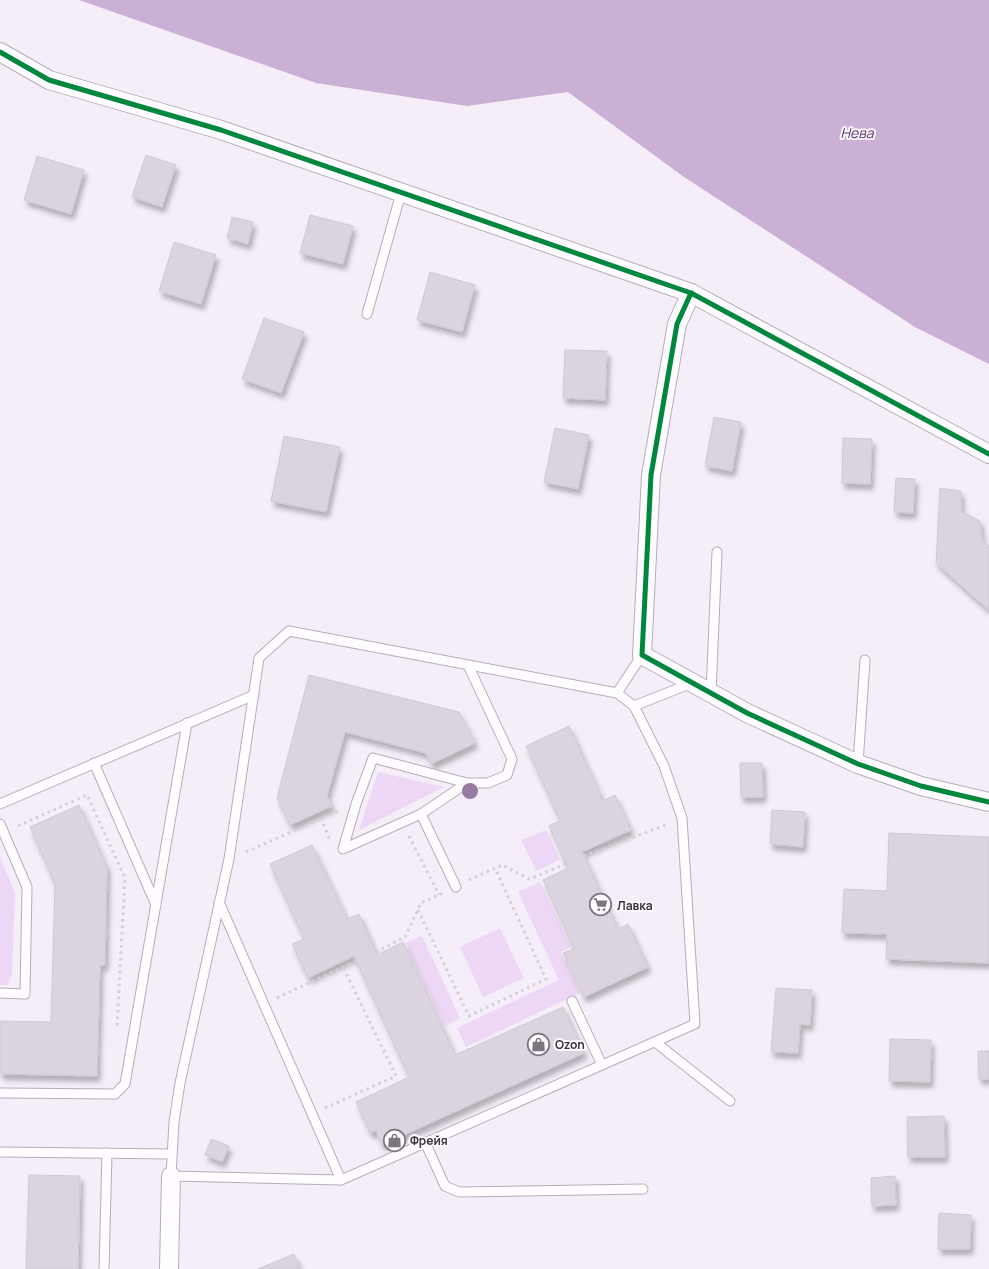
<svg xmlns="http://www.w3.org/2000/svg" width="989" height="1269" font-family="Manrope,sans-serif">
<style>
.green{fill:#edd7f6}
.water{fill:#cab0d5}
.building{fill:#dbd4de;stroke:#d0c9d3;filter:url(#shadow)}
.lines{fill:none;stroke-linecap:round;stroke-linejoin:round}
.service-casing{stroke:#b5aeb8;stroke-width:11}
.minor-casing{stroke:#b5aeb8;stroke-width:20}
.path{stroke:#d3cfd4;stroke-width:3;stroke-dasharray:2.5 4;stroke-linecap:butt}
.service{stroke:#fefcfe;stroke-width:9}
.minor{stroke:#fefcfe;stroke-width:18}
.cycleway-casing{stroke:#fdfaff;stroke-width:8}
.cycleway{stroke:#00873e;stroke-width:5}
.tree{fill:#977ca1}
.labels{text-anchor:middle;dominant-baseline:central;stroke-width:4;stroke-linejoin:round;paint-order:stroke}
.poi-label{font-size:12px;font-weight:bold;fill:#3b343e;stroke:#fdfaff;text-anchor:start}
.water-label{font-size:14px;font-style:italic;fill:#5b316c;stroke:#fdfaff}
</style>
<defs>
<filter id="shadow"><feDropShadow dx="3" dy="5.5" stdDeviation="2.5" flood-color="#0004"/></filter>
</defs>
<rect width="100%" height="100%" fill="#f5edf8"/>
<g class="green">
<path d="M378,772L444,787L359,830Z"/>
<path d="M546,830L560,860L536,871L521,840Z"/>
<path d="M0,857L15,893L12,975L7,985H0Z"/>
<path d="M540,882L571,947L561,952L580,993L466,1047L457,1028L559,980L518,892Z"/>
<path d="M500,928L524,978L483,997L460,947Z"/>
<path d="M422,936L460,1018L445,1026L406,943Z"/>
</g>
<path class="water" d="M79,0H989V364L915,327L684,177L568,92L467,106L316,83Z"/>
<g class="building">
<path d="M146,155L176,165L162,207L132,197Z"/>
<path d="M37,156L84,170L71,214L24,200Z"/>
<path d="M310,215L353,226L343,264L300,253Z"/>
<path d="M232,217L253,222L248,244L227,238Z"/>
<path d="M174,242L216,255L201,304L159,291Z"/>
<path d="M430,272L475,285L462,332L417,320Z"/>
<path d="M264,318L304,332L281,393L242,379Z"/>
<path d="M565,350L607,351L605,400L563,398Z"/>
<path d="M714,417L741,422L732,471L705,466Z"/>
<path d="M555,428L589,435L578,489L544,482Z"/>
<path d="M284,436L340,447L326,512L271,501Z"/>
<path d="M843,438L872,439L870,484L842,483Z"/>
<path d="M896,478L915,479L913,513L894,512Z"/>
<path d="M940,488L961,491V511L980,521L982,540L989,546V610L936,563Z"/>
<path d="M309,675L459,712L475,743L431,764L426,753L345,732L327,796L332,806L290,825L277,798Z"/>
<path d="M569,726L603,801L615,795L631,830L582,852L618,929L628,924L648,967L584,997L563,953L574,949L543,880L568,868L549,826L560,820L526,746Z"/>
<path d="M740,763H762L763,797H741Z"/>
<path d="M79,805L107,868L105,965H100L97,1076L0,1074V1021L51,1022L55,884L30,827Z"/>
<path d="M772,810L805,812L803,847L770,844Z"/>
<path d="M889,833L989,837V963L886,959L887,934L842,933L844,889L887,891Z"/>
<path d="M312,845L347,919L359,914L377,955L403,942L455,1055L563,1007L584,1053L382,1145L376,1131L370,1133L356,1102L409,1077L354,956L308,978L292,944L304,939L270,864Z"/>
<path d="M776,988L812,990L810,1025L800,1024L798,1053L771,1052Z"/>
<path d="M890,1039L931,1040L930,1082L889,1081Z"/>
<path d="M978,1051H989V1079H979Z"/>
<path d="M944,1116L945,1157H908L907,1117Z"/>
<path d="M211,1139L229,1146L222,1162L205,1155Z"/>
<path d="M29,1175L80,1176L78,1269H26Z"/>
<path d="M895,1176L896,1205L872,1206L871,1178Z"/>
<path d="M939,1213L971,1215L970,1249H938Z"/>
<path d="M294,1254L300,1269H258Z"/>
</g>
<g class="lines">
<defs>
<g id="service">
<path d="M367,314L401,193"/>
<path d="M617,693L289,631L259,658L229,859L180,1083L174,1122L171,1176L341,1180L695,1024L682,818L664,766L634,706L617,693L642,655"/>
<path d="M711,693L717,552"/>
<path d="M634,706L692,683"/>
<path d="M94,763L156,905"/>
<path d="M858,764L865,660"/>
<path d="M467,783L373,758L356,804L343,849L421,814L467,783H488L507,775L512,759L468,665"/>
<path d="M0,804L254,695"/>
<path d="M421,814L456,887"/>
<path d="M0,824L27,887L25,994L0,993"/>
<path d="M219,902L341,1180"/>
<path d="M572,1001L602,1065"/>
<path d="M655,1042L730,1101"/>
<path d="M0,1093L115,1094L125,1084L187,723"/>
<path d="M425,1142L445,1186L459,1192L643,1189"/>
<path d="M0,1152L171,1154"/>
<path d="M104,1269L107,1153"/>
</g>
<g id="minor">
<path d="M0,52L49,80L221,130L691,293L989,454"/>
<path d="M691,293L677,324L651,475L642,655L747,713L858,764L921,786L989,802"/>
<path d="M169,1269L171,1176"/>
</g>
</defs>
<use href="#service" class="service-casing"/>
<use href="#minor" class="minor-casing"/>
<g class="path">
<path d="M321,818L330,840"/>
<path d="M18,826L87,795L125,878L117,1027"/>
<path d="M409,836L439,895"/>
<path d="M246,852L338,811"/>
<path d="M584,856L668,824"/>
<path d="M469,880L502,865L529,879L566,864"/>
<path d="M418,910L469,1016L546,979L495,868"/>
<path d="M376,952L405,937L421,903L443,893"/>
<path d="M277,998L356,961"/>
<path d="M325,1108L396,1076L343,967"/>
</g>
<use href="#service" class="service"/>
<use href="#minor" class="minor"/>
<defs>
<g id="cycleway">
<path d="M0,52L49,80L221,130L691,293L989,454"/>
<path d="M691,293L677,324L651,475L642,655L747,713L858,764L921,786L989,802"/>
</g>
</defs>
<use href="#cycleway" class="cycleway-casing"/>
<use href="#cycleway" class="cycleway"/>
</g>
<circle class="tree" cx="470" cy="791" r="8"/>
<defs>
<symbol id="supermarket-ring" viewBox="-11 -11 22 22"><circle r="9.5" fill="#fdfaff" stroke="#7c757f" stroke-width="1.5"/><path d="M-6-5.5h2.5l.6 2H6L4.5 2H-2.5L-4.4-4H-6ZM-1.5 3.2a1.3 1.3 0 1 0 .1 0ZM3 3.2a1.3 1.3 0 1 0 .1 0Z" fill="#7c757f"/></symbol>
<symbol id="shop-ring" viewBox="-11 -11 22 22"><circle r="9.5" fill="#fdfaff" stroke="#7c757f" stroke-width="1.5"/><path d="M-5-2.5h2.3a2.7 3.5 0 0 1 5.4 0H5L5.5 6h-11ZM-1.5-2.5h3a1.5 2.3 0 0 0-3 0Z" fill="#7c757f"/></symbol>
</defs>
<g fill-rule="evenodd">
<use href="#supermarket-ring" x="588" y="892" width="25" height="25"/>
<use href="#shop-ring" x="526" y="1032" width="25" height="25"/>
<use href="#shop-ring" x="382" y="1128" width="25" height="25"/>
</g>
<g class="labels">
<g class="poi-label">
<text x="617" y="905">Лавка</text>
<text x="555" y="1044">Ozon</text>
<text x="410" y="1140">Фрейя</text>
</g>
<g class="water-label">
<text x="857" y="132">Нева</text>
</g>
</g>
</svg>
